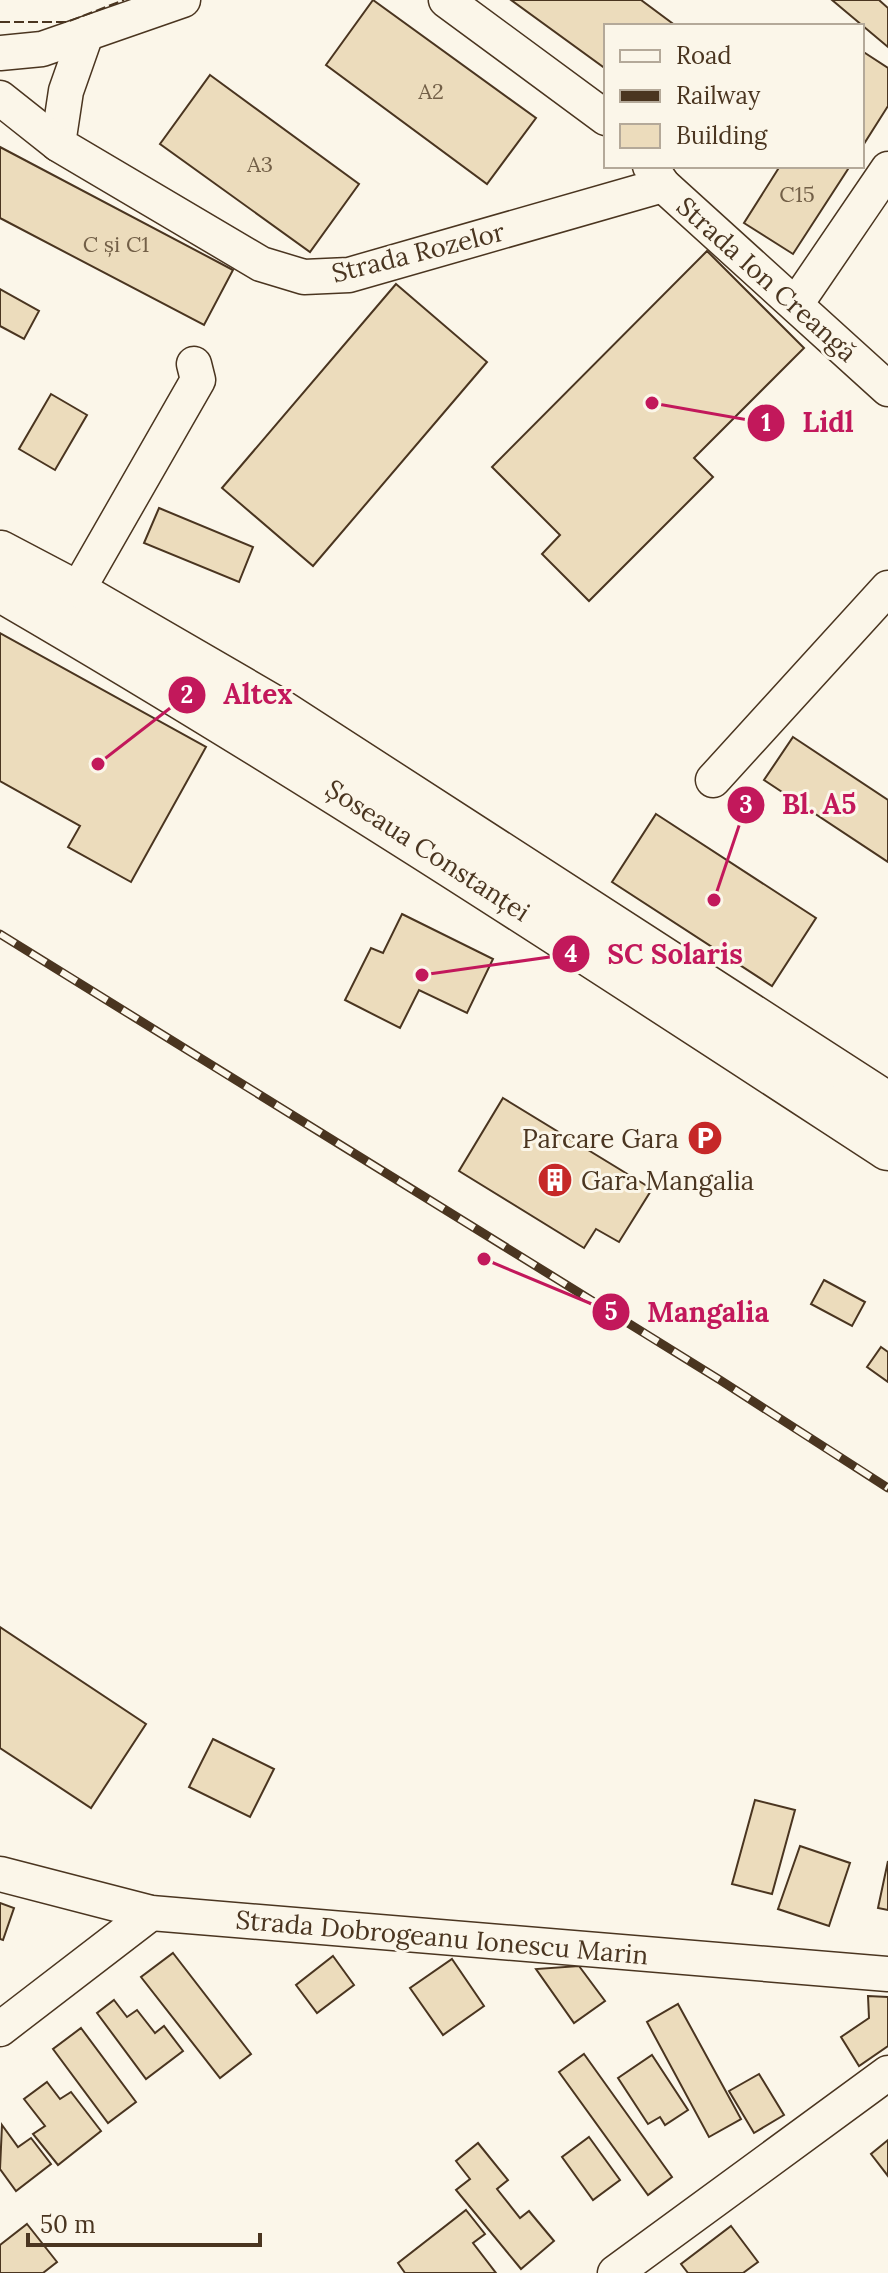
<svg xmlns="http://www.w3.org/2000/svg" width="888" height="2273" font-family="Lora,serif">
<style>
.building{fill:#ecdcbc;stroke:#4a3520;stroke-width:2}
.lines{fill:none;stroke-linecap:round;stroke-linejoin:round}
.minor-casing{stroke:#4a3520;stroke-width:37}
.major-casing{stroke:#4a3520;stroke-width:47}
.minor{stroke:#fbf6e9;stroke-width:34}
.major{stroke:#fbf6e9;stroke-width:44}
.rail-casing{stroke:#4a3520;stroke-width:9}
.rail{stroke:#fbf6e9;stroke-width:6;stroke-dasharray:18;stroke-linecap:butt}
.fence{stroke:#4a3520;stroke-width:2;stroke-dasharray:10 4;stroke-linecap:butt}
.labels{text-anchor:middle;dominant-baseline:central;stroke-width:6;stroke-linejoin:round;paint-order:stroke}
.number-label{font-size:22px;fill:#725f47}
.street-label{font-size:26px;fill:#4a3520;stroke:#fbf6e9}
.poi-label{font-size:26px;fill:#4a3520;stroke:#fbf6e9;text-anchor:end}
.leader{fill:none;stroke:#c2185b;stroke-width:3}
.callout-dot{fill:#c2185b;stroke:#fbf6e9;stroke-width:3}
.mark-label{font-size:24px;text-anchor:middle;font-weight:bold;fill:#fff}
.callout-label{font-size:28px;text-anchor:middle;font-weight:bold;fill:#c2185b;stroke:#fbf6e9;stroke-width:6;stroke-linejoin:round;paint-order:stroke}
</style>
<rect width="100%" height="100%" fill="#fbf6e9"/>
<g class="building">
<path d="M373,0L536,118L487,184L326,65Z"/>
<path d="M511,0H641L676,26H606V69Z"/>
<path d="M832,0H879L888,8V47Z"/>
<path d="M862,51L888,68V106L862,147Z"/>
<path d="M210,75L359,184L310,252L160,144Z"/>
<path d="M0,147L233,270L204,325L0,218Z"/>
<path d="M780,166H850L793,254L744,223Z"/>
<path d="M707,251L804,348L694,458L713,477L589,601L542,554L560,535L492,467Z"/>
<path d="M396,284L487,362L313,566L222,488Z"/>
<path d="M0,289L39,311L24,339L0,326Z"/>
<path d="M51,394L87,415L55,470L19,449Z"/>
<path d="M159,508L253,547L239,582L144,543Z"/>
<path d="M0,633L206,747L131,882L68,847L80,826L0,781Z"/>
<path d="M793,737L888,800V862L764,780Z"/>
<path d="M656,814L816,918L772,986L612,882Z"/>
<path d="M402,914L493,959L467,1013L419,990L400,1028L345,1000L371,948L383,953Z"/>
<path d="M503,1098L652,1189L619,1242L596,1229L584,1248L459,1171Z"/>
<path d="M824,1280L865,1302L852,1326L811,1304Z"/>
<path d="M881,1347L888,1352V1382L867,1367Z"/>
<path d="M0,1627L146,1724L91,1808L0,1748Z"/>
<path d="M213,1739L274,1769L250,1817L189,1787Z"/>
<path d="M755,1800L795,1810L772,1894L732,1884Z"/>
<path d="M800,1846L850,1863L829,1926L778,1909Z"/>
<path d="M888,1861V1910L878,1908Z"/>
<path d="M0,1903L14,1908L3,1940L0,1939Z"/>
<path d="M173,1953L251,2054L220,2078L141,1977Z"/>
<path d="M333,1956L354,1985L317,2013L296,1985Z"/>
<path d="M452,1959L484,2006L443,2035L410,1988Z"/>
<path d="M579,1966L605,2001L574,2023L536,1969Z"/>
<path d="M868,1996L888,1997V2046L859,2066L841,2037L869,2018Z"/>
<path d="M114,2000L127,2017L137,2010L155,2033L164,2026L183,2051L146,2079L97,2013Z"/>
<path d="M678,2004L741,2119L709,2137L647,2022Z"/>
<path d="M81,2028L136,2102L108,2123L53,2049Z"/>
<path d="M584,2054L672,2177L648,2195L559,2072Z"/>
<path d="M652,2055L688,2110L665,2125L660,2117L648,2124L618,2078Z"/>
<path d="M759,2074L784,2115L754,2133L729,2091Z"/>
<path d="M47,2082L60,2099L71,2092L101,2131L58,2165L33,2134L45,2126L24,2099Z"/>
<path d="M2,2125L18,2147L31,2138L51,2164L16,2191L0,2169Z"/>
<path d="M589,2137L620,2180L593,2200L562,2157Z"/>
<path d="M888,2140V2176L871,2154Z"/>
<path d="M478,2143L508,2180L497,2189L520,2218L529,2211L554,2241L521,2269L456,2190L470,2179L456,2161Z"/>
<path d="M466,2210L485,2234L473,2243L496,2273H405L398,2263Z"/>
<path d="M27,2224L57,2262L43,2273H0V2245Z"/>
<path d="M731,2226L758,2262L743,2273H688L681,2264Z"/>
</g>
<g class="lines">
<defs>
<g id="minor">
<path d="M446,0L606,118"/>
<path d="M86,34L66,91L58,144L261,264L304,277L349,275L663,185"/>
<path d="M0,53L42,49L183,0"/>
<path d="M0,98L58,144"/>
<path d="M650,166L663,185L888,389"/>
<path d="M796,304L888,169"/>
<path d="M76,593L198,380L194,364"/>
<path d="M713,780L888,588"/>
<path d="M0,1874L151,1913L888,1974"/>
<path d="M0,2029L151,1913"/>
<path d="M615,2273L888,2073"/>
</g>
<g id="major">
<path d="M0,553L76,593L274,708L888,1105"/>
<path d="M0,589C303,765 595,957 888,1148"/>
</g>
</defs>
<use href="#minor" class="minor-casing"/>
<use href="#major" class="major-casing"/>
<use href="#minor" class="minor"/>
<use href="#major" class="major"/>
<defs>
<path id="rail" d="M0,934L720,1380L888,1488"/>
</defs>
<use href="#rail" class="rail-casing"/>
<use href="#rail" class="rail"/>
<path class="fence" d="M0,22H67L124,0"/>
</g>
<defs>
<symbol id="parking-disc" viewBox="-11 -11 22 22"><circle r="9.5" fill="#c62828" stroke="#fbf6e9"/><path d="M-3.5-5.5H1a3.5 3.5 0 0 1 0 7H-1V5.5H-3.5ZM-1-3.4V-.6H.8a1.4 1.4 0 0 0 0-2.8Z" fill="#fff"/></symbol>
<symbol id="building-disc" viewBox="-11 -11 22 22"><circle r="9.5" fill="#c62828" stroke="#fbf6e9"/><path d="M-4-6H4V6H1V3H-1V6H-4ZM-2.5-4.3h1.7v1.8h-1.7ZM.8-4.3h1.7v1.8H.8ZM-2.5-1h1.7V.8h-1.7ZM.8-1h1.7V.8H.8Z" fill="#fff"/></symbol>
</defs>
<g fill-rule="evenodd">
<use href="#parking-disc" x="685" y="1118" width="40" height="40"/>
<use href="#building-disc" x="535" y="1160" width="40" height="40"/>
</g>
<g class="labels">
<g class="number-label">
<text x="431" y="91">A2</text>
<text x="260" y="164">A3</text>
<text x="797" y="194">C15</text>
<text x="116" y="244">C și C1</text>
</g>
<g class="street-label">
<text transform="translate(418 252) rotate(-14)">Strada Rozelor</text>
<text transform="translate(767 279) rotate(42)">Strada Ion Creangă</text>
<text transform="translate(428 850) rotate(33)">Șoseaua Constanței</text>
<text transform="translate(442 1937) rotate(5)">Strada Dobrogeanu Ionescu Marin</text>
</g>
<g class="poi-label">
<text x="679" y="1138">Parcare Gara</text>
<text x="581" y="1180" text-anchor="start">Gara Mangalia</text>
</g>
</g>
<path class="leader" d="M652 403L766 423M98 764L187 695M714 900L746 805M422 975L571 954M484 1259L611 1312"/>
<g class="callout-dot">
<circle cx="652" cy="403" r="8"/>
<circle cx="98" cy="764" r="8"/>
<circle cx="714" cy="900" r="8"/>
<circle cx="422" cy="975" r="8"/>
<circle cx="484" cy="1259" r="8"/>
<circle cx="766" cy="423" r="20"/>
<circle cx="187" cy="695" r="20"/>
<circle cx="746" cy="805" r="20"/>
<circle cx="571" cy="954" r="20"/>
<circle cx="611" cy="1312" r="20"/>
</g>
<g class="mark-label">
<text x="766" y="431">1</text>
<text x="187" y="703">2</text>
<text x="746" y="813">3</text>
<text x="571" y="962">4</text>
<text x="611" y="1320">5</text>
</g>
<g class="callout-label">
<text x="828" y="432">Lidl</text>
<text x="258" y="704">Altex</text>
<text x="819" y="814">Bl. A5</text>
<text x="675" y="964">SC Solaris</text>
<text x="708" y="1322">Mangalia</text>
</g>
<rect x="604" y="24" width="260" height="144" fill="#fbf6e9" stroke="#b4a999" stroke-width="2"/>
<rect x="620" y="50" width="40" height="12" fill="#fbf6e9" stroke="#b4a999" stroke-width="2"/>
<text x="676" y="64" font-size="24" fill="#4a3520">Road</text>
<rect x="620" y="90" width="40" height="12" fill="#4a3520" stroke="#b4a999" stroke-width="2"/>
<text x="676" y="104" font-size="24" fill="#4a3520">Railway</text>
<rect x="620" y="124" width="40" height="24" fill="#ecdcbc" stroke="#b4a999" stroke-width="2"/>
<text x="676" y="144" font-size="24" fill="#4a3520">Building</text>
<path d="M28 2233v12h232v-12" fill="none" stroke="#4a3520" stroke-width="4"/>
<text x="40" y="2233" font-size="24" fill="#4a3520" stroke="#fbf6e9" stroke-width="6" paint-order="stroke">50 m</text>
</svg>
